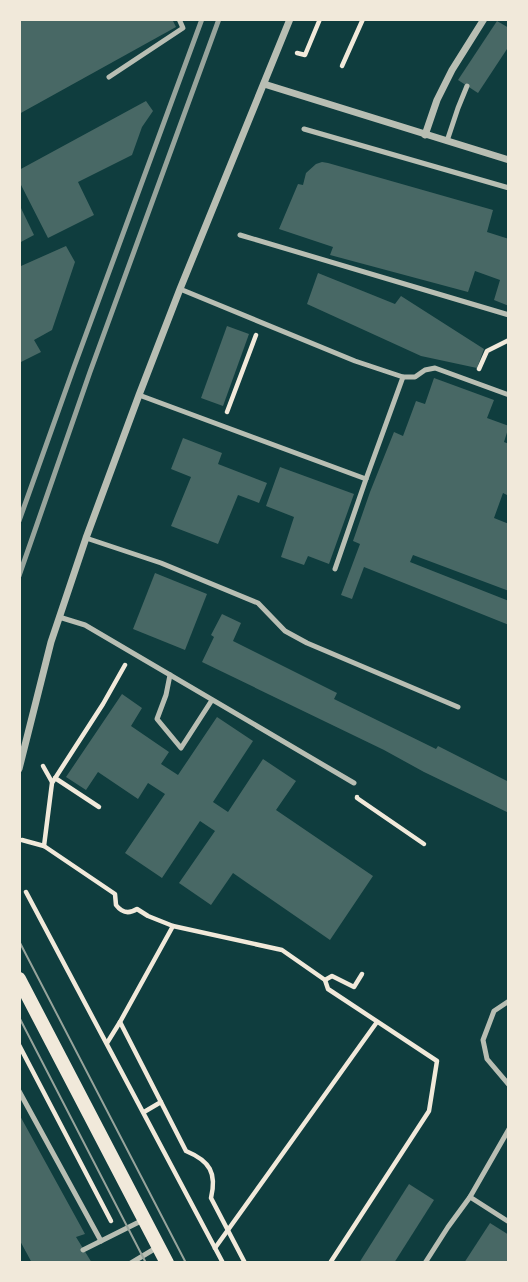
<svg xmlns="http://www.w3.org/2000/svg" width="528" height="1282" font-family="Roboto,sans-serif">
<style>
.building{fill:#486865}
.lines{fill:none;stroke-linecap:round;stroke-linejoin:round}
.path{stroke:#f1e9da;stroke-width:4.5}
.service{stroke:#b8beb3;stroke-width:5}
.minor{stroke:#b8beb3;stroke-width:7}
.secondary{stroke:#f1e9da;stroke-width:14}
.tram{stroke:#97a49c;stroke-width:2}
.rail{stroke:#97a49c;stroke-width:5}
</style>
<rect width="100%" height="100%" fill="#0f3d3e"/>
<g class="building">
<path d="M19,19H172L176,27L19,114Z"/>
<path d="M497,21L509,28V46L478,93L458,80Z"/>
<path d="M146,101L153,111L142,127L132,155L78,182L94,215L48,238L19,181V170Z"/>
<path d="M322,162L328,163L493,210L487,232L509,239V306L494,300L500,280L475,271L468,292L330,255L333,247L279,229L298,184L303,185L306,173L316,164Z"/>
<path d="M19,204L34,235L19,243Z"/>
<path d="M66,246L75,262L52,330L34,340L41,352L19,363V271L21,266Z"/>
<path d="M318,273L395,304L401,296L484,349L477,368L421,356L307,304Z"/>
<path d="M227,326L249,334L223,406L201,398Z"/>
<path d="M434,378L494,400L487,418L509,426L504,442L509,444V496L503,493L494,518L509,524V591L413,555L410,562L509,601V625L364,567L352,599L341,595L360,544L353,541L370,492L394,432L403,436L416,401L425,404Z"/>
<path d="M183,438L222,453L218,464L267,483L259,503L238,495L218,544L171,526L191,477L171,469Z"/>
<path d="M280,467L354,494L329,564L308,556L304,565L281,557L294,517L266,506Z"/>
<path d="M155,573L207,594L185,650L133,629Z"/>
<path d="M222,614L241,623L233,641L337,693L334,699L436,749L438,746L509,782V813L424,772L384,750L202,662L214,637L211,635Z"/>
<path d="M122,694L142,708L131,726L169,752L161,764L178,775L217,717L253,741L213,802L228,812L263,759L296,781L276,810L373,876L330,940L233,873L211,905L179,883L215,831L200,821L162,878L125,853L165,794L148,783L138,799L98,772L86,790L66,777Z"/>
<path d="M19,1114L85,1234L76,1237L92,1263H32L19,1239Z"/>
<path d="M409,1184L434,1200L394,1263H359Z"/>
<path d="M490,1223L509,1235V1263H464Z"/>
</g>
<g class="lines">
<g class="path">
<path d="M297,53L305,55L320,19"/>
<path d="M342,66L363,19"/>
<path d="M479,369L487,351L509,340"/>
<path d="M227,412L256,335"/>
<path d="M43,766L52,782"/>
<path d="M55,778L99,807"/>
<path d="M357,797V798L424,844"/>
<path d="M22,840L44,846L115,894L116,905C122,913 129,914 137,909L148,916L173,926L282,950L325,980L328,989L437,1061L429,1111L330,1263"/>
<path d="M44,846L52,783L103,704L125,665"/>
<path d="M26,892L223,1263"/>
<path d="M325,980L332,976L354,987L362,974"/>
<path d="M120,1022L186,1151C210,1161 217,1173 211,1198L245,1263"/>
<path d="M107,1043L120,1022L173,926"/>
<path d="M19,1045L111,1221"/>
<path d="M144,1112L161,1102"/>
<path d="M215,1248L377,1022"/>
</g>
<g class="service">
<path d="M109,77L183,28L179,19"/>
<path d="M304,129L509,188"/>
<path d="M447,141L458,108L467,86"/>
<path d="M240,235L509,315"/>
<path d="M180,289L355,361L403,377H415L425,370L435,368L509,395"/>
<path d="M139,395L366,479L403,377"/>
<path d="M86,538L161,563L258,603L285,631L307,643L458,707"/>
<path d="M335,569L366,479"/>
<path d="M59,617L85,625L354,783"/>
<path d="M170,675L166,695L157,719L181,748L212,700"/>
<path d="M509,1001L494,1011L483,1040L487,1059L509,1085"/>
<path d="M19,1091L101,1241"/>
<path d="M470,1197L509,1222"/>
<path d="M83,1250L143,1220"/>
<path d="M131,1263L156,1248"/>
<path d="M425,1263L448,1227L470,1197L509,1129"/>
</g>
<g class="minor">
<path d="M264,84L509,160"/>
<path d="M425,135L437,100L452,70L484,19"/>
<path d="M19,769L51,642L86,538L139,395L180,289L290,19"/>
</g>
<path class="secondary" d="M19,979L167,1263"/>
<g class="tram">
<path d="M19,941L186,1263"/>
<path d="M19,1017L146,1263"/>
</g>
<g class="rail">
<path d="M19,521L74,367L202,19"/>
<path d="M19,576L90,372L219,19"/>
</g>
</g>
<rect width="528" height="1282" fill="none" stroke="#f1e9da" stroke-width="42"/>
</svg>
